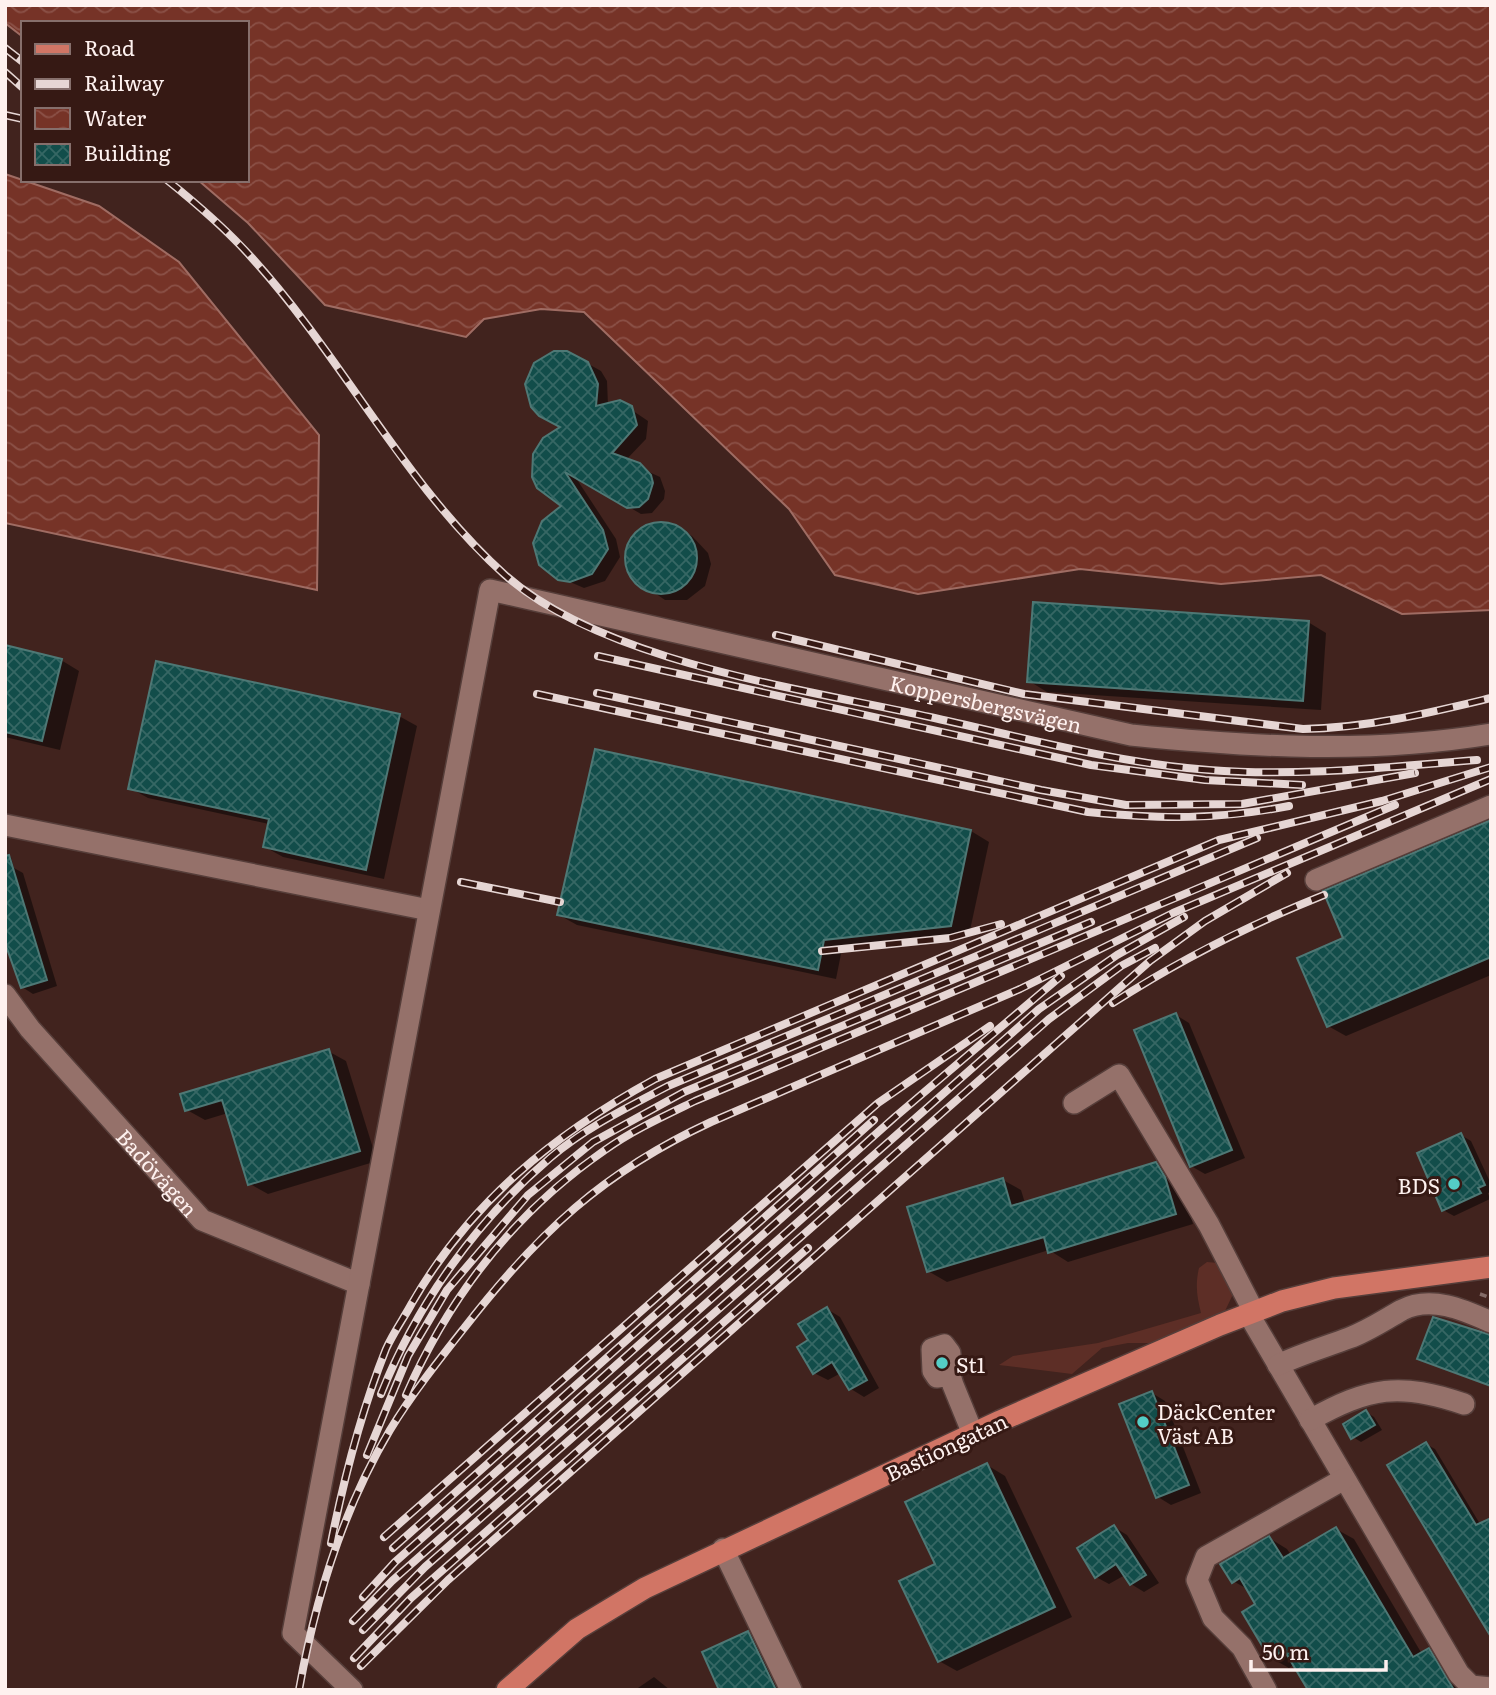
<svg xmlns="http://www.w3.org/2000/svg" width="1496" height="1695" font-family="Literata,serif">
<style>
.grass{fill:#5d2e26}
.water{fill:url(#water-waves);stroke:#9f6c63;stroke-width:2}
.shadow{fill:#0007}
.building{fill:url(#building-cross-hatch);stroke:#4e7875;stroke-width:2}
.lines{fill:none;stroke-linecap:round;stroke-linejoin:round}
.minor-casing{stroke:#563e3a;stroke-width:24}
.major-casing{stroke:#563e3a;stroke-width:24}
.path{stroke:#836b67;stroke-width:3.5;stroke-dasharray:7 3.5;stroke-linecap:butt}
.minor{stroke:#95716a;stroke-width:21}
.major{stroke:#d17565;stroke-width:21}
.rail-casing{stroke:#e6d6d4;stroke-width:8}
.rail{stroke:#361914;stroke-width:5;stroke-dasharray:16;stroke-linecap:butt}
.poi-dot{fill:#54cdc6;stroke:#361914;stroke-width:2.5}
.labels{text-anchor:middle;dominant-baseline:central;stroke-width:6;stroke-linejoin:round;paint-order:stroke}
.street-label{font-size:21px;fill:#fef1ef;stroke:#361914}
.poi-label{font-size:21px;fill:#fef1ef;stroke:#361914;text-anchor:start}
</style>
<defs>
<pattern id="water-waves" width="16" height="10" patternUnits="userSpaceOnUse" patternTransform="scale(1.75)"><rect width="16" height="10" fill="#763327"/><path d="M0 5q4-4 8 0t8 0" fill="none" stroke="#8b5147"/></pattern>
<pattern id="building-cross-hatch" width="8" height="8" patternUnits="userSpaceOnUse" patternTransform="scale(1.75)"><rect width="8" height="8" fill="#124d4a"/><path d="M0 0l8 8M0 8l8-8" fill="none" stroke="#366764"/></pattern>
</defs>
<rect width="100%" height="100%" fill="#41231e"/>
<path class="grass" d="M1207,1262L1218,1263L1235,1290L1225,1311L1209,1321L1154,1343H1128L1102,1348L1072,1374L999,1365L1013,1356L1098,1343L1201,1313C1197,1297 1195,1285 1199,1268Z"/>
<g class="water">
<path d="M5,5H1491V610L1402,614L1321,575L1221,584L1080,569L918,594L835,575L789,509L584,312L541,309L484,319L466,337L325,305L248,223L198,180H247V23H23V37L5,23Z"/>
<path d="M5,174L99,206L179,262L319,435L317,590L5,523Z"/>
</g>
<g class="shadow">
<path d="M567,352L601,371L607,381L608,405L620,402L648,421L646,439L625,461L660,477L665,491L664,499L652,513L641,514L574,475L616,539L620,557L605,581L584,588L549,573L536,554L538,531L544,522L564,506L563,428L527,384L529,373L544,357Z"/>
<path d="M649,525L678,528L692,536L708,553L711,564L705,586L687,600H665L633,578L626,550L635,535Z"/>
<path d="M1308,622L1326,633L1321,710L1047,692L1029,681Z"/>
<path d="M5,647L61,660L79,671L60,750L5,737Z"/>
<path d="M399,716L417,726L384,879L283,857L265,847L269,824L148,798L130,788Z"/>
<path d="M1491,822V975L1346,1036L1328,1026L1345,939Z"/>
<path d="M971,831L989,842L969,935L842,949L836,979L577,925L559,915Z"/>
<path d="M5,854L11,857L14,868L23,873L57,986L33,994L22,987L5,932Z"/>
<path d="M1176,1015L1189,1023L1245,1158L1205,1174L1191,1166Z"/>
<path d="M328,1051L346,1061L377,1161L268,1194L250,1184L228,1113L205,1120L187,1110Z"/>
<path d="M1461,1135L1471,1141L1491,1184V1192L1488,1193L1490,1199L1454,1216L1443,1210Z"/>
<path d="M1156,1164L1174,1174L1183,1189L1193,1224L1068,1262L1049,1250L947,1282L928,1271L1003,1180L1021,1190L1025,1203Z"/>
<path d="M827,1309L840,1317L879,1388L864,1397L851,1389L841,1373L828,1380L814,1373L811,1341Z"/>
<path d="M1152,1393L1165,1401L1201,1493L1171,1505L1158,1497Z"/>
<path d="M1366,1412L1374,1417L1382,1430L1361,1442L1353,1437Z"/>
<path d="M1426,1444L1435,1449L1480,1524L1491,1629Z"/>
<path d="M987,1465L1005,1476L1072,1617L957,1671L939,1661L937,1565Z"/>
<path d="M1114,1527L1127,1535L1159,1583L1144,1592L1131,1584L1125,1575L1109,1584L1096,1577Z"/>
<path d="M1336,1529L1354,1539L1422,1654L1429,1650L1447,1661L1464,1690H1310L1295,1664L1289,1668L1271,1658L1257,1604L1249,1590L1233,1581L1269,1538L1287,1549L1291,1555Z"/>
<path d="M748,1633L766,1644L788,1690H721Z"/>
<path d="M654,1677L670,1690H635Z"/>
</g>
<g class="building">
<path d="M554,351H567L588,362L598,384L596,406L620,400L632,406L637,425L612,453L640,463L651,475L653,483L648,499L639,507L627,508L565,472L603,530L608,549L592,574L570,582L558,580L539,565L533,543L542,521L561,506L537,488L532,477L533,454L543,438L560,427L539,416L531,407L525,384L534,363Z"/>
<circle cx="661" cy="558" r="36"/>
<path d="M1033,602L1309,621L1303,701L1027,682Z"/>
<path d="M5,645L62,659L42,741L5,732Z"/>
<path d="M156,661L400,714L366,870L263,847L269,819L128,789Z"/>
<path d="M595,749L971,830L951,926L824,940L818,970L557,915Z"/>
<path d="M1491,820V957L1327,1027L1297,958L1343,938L1323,891Z"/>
<path d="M9,855L47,980L21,988L5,943V856Z"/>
<path d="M1176,1013L1232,1150L1190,1167L1134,1030Z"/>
<path d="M329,1049L360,1151L248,1185L222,1100L185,1111L180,1094Z"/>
<path d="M1461,1133L1485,1185L1478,1188L1481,1193L1442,1211L1417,1153Z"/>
<path d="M1156,1162L1165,1177L1176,1214L1048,1253L1044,1237L927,1272L907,1207L1003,1178L1011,1206Z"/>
<path d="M827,1307L867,1380L849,1390L832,1362L813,1374L797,1347L808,1340L798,1324Z"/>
<path d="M1433,1317L1491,1335V1386L1417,1359Z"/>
<path d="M1152,1391L1189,1485L1156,1498L1119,1404Z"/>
<path d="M1366,1410L1375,1425L1351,1439L1343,1424Z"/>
<path d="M1426,1442L1476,1525L1491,1518V1637L1387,1465Z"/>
<path d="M987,1463L1055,1607L938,1662L899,1581L935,1564L905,1502Z"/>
<path d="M1114,1525L1146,1575L1130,1585L1116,1564L1095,1578L1077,1548Z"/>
<path d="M1336,1527L1413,1657L1429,1648L1454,1690H1308L1284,1650L1270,1659L1242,1612L1255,1604L1240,1578L1232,1583L1220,1564L1269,1536L1283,1558Z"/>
<path d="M748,1631L776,1690H719L702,1652Z"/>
</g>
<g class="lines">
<defs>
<g id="minor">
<path d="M5,825L429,910"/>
<path d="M1316,880L1491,806"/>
<path id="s1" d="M5,995L30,1029L202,1220L359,1284"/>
<path d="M1074,1103L1119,1075L1209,1225L1254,1312"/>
<path d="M1248,1313L1459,1674L1471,1686L1491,1688"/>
<path d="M1278,1365C1301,1354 1325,1347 1349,1338C1368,1331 1384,1320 1402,1310C1431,1295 1464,1310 1491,1322"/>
<path d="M950,1375L937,1377L933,1371L932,1349L944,1345L950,1353L949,1372L953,1385L973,1434"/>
<path d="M1310,1420C1369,1387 1400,1382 1464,1404"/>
<path d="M723,1549L791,1690"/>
<path id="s2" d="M352,1690L293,1633L490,590L1131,735C1252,747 1370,754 1491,734"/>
<path d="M1266,1690L1242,1647L1213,1618L1197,1580L1206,1557L1344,1479"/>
</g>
<path id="major" d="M507,1690L577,1629L645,1588L1000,1421L1220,1325L1282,1301L1334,1288L1491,1267"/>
</defs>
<use href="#minor" class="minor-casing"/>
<use href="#major" class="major-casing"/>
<path class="path" d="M1480,1294L1491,1298"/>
<use href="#minor" class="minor"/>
<use href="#major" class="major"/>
<defs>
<g id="rail">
<path d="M5,48L23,62"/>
<path d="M5,72L23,88"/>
<path d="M5,115L23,119"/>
<path d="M167,180C197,204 227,230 252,258C343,358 404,484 505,575C603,662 804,689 930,717C1022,737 1115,763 1209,770C1298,777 1388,767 1477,760"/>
<path d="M776,635L1024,694L1303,729C1368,728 1428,713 1491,698"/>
<path d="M598,656L1091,765L1205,780L1302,785"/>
<path d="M597,693L1041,790L1126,805L1242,804L1415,773"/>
<path d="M537,694L1088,812C1161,819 1217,820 1289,806"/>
<path d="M461,882L560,902"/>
<path d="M822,951L950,938L1001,924"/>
<path d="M1113,1003C1181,959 1249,925 1324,895"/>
<path d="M381,1394C417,1304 476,1221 550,1158C585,1128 628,1107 668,1086L1257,838"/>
<path d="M406,1395C450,1295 515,1212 605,1150C633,1130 664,1116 695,1101L1395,805"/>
<path d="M367,1455L408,1356L447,1290L528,1195L593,1142L684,1092L1091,922"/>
<path d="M384,1537L878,1103L990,1026"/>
<path d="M331,1543C344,1478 361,1412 386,1349C393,1333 404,1318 412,1303C471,1201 553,1135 655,1079L1219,840L1382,801L1491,767"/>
<path d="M393,1548L874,1120"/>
<path d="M363,1597L395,1562L895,1117L1061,976"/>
<path d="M353,1621L392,1581L1039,1009L1117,955L1184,917"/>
<path d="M363,1630L425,1567L1049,1019L1121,966L1155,948"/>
<path d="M354,1658L411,1598L808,1248"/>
<path d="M361,1666L448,1580L1150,961L1205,921L1287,873"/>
<path d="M299,1690C315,1600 343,1509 390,1430C412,1394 439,1360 465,1327C538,1233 603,1172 711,1122L1020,989L1173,913L1491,779"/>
</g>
</defs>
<use href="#rail" class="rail-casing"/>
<use href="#rail" class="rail"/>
</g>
<g class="poi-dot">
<circle cx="1454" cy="1184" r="7"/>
<circle cx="942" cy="1363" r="7"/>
<circle cx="1143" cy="1422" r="7"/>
</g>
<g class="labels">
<g class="street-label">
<text stroke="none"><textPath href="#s2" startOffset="1652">Koppersbergsvägen</textPath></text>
<text stroke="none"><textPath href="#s1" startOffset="234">Badövägen</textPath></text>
<text transform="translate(946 1446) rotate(-25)">Bastiongatan</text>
</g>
<g class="poi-label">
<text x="1440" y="1184" text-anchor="end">BDS</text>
<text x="956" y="1363">St1</text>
<text x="1157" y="1410">DäckCenter<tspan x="1157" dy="24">Väst AB</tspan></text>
</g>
</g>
<rect width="1496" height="1695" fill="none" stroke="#fef1ef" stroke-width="14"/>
<rect x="21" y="21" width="228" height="161" fill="#361914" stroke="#866f6c" stroke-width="2"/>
<rect x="35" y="44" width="35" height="10" fill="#d17565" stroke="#866f6c" stroke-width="2"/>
<text x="84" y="56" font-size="21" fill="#fef1ef">Road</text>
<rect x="35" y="79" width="35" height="10" fill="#e6d6d4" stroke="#866f6c" stroke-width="2"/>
<text x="84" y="91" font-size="21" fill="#fef1ef">Railway</text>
<rect x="35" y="108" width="35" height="21" fill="url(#water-waves)" stroke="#866f6c" stroke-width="2"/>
<text x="84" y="126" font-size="21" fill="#fef1ef">Water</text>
<rect x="35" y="144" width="35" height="21" fill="url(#building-cross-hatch)" stroke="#866f6c" stroke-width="2"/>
<text x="84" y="161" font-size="21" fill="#fef1ef">Building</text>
<path d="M1251 1660v10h135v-10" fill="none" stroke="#fef1ef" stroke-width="3.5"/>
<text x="1262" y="1660" font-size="21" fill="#fef1ef" stroke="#361914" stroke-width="5" paint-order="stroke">50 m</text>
</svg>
